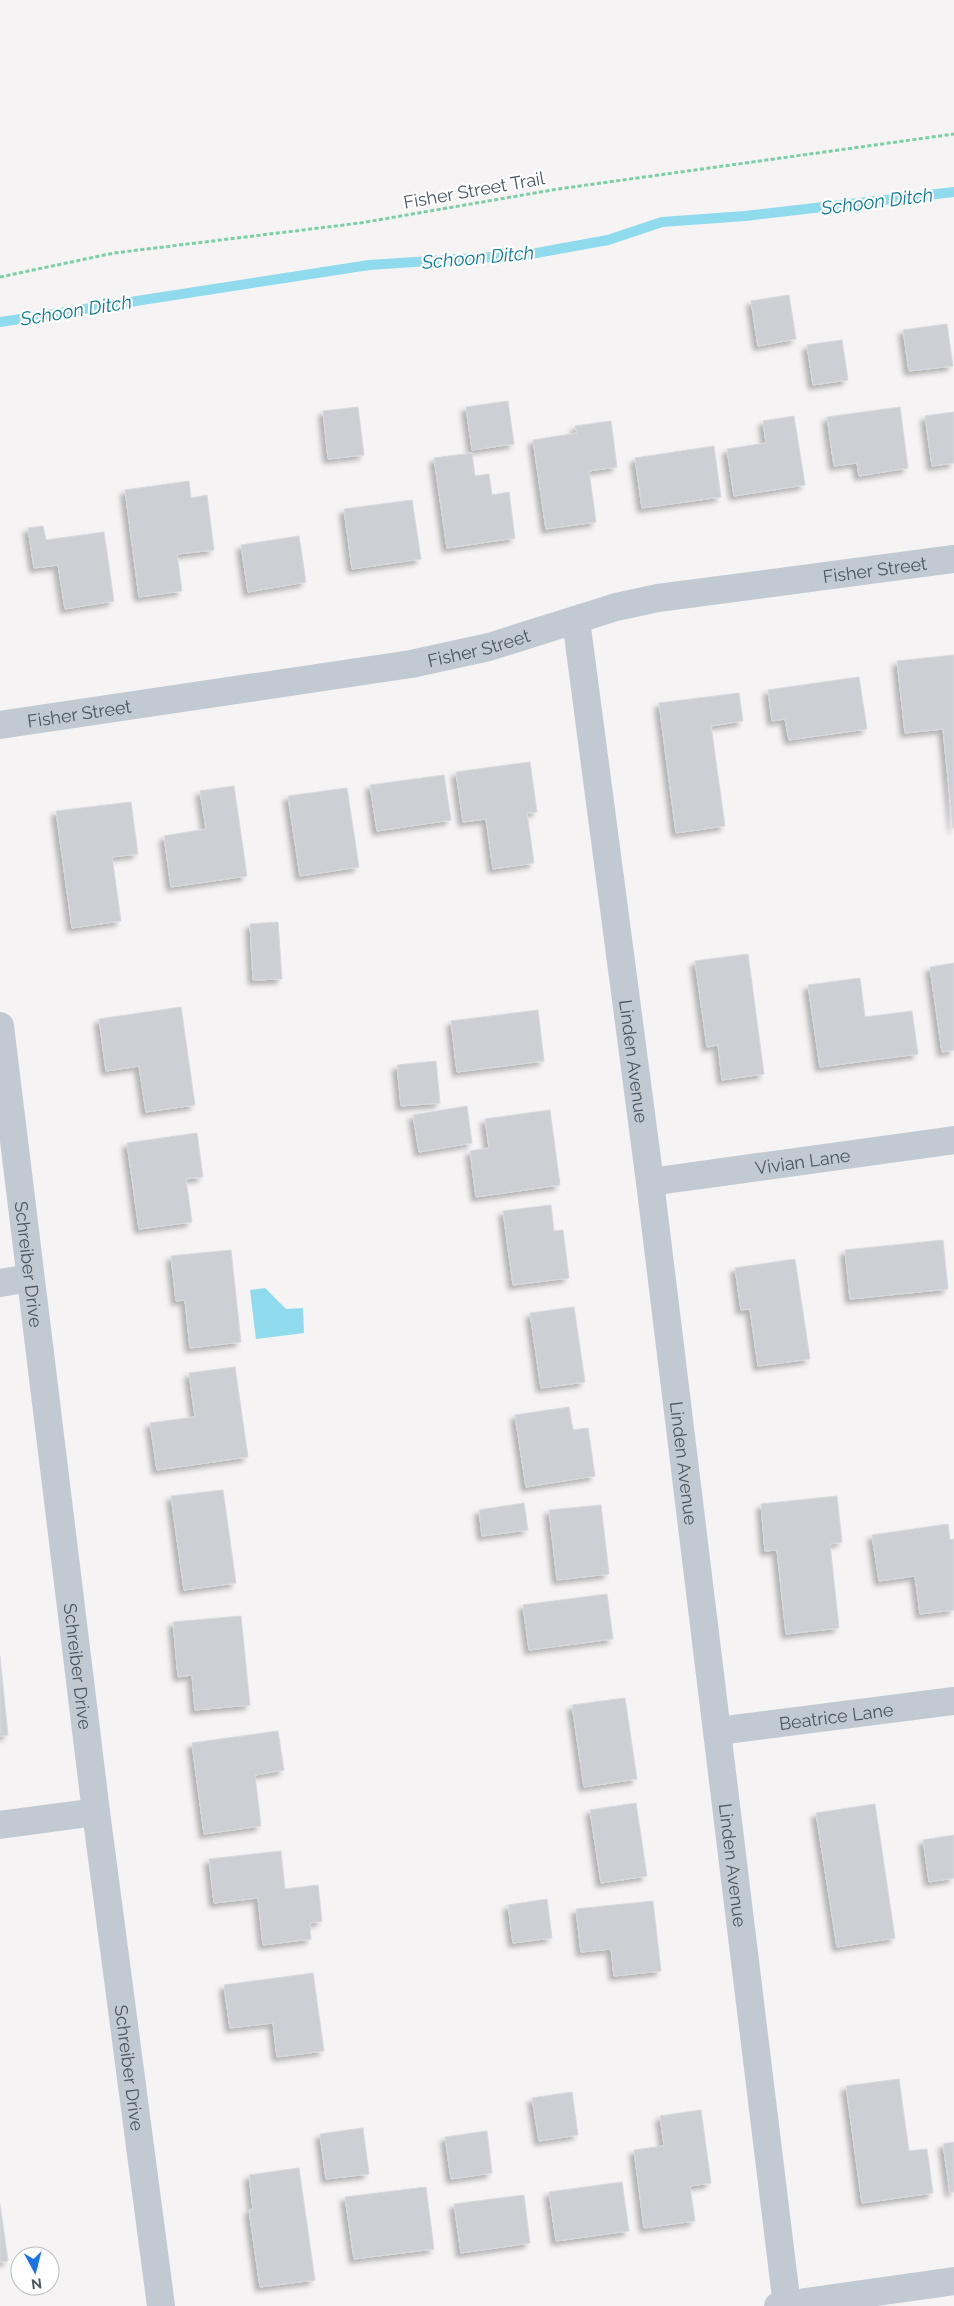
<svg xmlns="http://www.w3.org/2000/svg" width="954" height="2306" font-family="Raleway,sans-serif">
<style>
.water{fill:#90daee}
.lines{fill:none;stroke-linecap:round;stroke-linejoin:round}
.stream{stroke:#90daee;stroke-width:10}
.building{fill:#cdcfd5;stroke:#d7d9de;filter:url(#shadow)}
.path{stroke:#7ad0a6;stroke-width:3;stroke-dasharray:4 2.5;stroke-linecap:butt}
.minor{stroke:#c1cad2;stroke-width:28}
.labels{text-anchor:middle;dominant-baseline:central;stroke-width:4.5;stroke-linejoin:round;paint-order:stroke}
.street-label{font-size:18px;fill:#4a5661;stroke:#fff}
.water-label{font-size:19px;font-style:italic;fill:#0c7c9b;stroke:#fff}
</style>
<defs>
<filter id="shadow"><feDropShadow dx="-4.5" dy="4.5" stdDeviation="2.5" flood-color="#0004"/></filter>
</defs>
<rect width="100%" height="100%" fill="#f5f3f3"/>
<path class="water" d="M265,1288L286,1309L303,1308L304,1333L256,1339L250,1290Z"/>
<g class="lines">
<path class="stream" d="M0,322L369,265L490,257L509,258L608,240L662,222L745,216L954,192"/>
</g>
<g class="building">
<path d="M789,295L796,339L758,346L751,301Z"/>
<path d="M947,324L953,366L909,371L903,330Z"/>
<path d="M842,340L848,380L813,385L807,345Z"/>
<path d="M508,401L514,444L472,450L466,407Z"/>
<path d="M358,407L364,455L328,459L323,411Z"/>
<path d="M900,407L908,468L859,476L857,463L834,466L827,417Z"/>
<path d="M954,412V463L932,466L925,416Z"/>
<path d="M794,416L805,485L734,496L727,449L766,443L763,421Z"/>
<path d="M611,421L617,467L589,471L596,522L546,529L533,440L577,433L575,426Z"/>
<path d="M714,446L721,497L642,508L635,458Z"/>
<path d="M472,453L475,476L489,474L492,495L509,492L515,538L447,548L434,458Z"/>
<path d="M189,481L191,498L207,495L214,550L177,554L182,591L139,597L125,490Z"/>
<path d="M412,500L421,559L352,569L344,509Z"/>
<path d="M43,526L46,540L104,532L114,601L65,609L58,565L34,568L28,528Z"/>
<path d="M299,536L306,582L248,592L241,545Z"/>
<path d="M954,655V828H953L943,729L905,733L897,661Z"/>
<path d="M859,677L867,729L789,740L785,719L772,721L768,690Z"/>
<path d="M739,693L743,721L711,726L725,826L676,833L659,703Z"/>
<path d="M530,762L537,812L527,813L534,863L493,869L486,819L463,822L456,772Z"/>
<path d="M444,775L451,820L377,831L370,785Z"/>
<path d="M234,786L247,876L171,887L164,836L206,829L200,791Z"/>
<path d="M347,788L359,867L300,876L288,796Z"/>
<path d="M131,802L138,854L112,857L121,921L72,928L56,811Z"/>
<path d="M278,922L282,979L253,980L250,924Z"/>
<path d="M748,954L764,1074L722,1080L718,1045L707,1047L695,961Z"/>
<path d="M954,963V1050L942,1052L930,967Z"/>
<path d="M860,978L865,1017L912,1011L918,1054L820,1067L808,985Z"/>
<path d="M181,1007L195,1105L146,1112L139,1066L106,1071L99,1019Z"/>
<path d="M538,1010L544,1061L457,1072L451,1021Z"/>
<path d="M436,1061L440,1103L401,1106L397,1065Z"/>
<path d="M467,1106L472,1143L419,1152L413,1115Z"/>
<path d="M550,1110L560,1185L476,1197L470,1151L489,1148L485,1119Z"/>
<path d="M197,1133L203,1177L186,1179L192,1222L139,1229L127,1143Z"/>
<path d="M551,1205L554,1231L563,1230L569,1278L513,1285L503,1211Z"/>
<path d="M943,1240L948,1289L850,1299L845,1250Z"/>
<path d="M231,1250L241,1342L190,1348L185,1300L176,1301L171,1256Z"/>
<path d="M795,1259L810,1359L758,1366L750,1309L741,1310L735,1268Z"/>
<path d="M574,1307L585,1382L541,1388L530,1313Z"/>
<path d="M235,1367L248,1457L157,1470L150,1423L195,1417L189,1373Z"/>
<path d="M569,1407L573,1430L588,1428L595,1476L526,1487L515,1415Z"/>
<path d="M223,1490L236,1583L184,1590L171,1496Z"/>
<path d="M837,1496L842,1542L830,1544L839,1628L786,1634L777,1550L765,1551L761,1504Z"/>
<path d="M524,1503L528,1530L482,1536L479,1510Z"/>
<path d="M601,1505L609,1574L557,1580L549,1510Z"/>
<path d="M948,1524L950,1540L954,1539V1610L920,1614L915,1576L879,1581L872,1535Z"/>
<path d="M607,1594L613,1639L529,1650L523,1605Z"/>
<path d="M241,1616L250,1705L195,1710L192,1675L178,1677L173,1622Z"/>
<path d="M0,1656L8,1735L0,1736Z"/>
<path d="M625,1698L637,1779L584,1787L572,1705Z"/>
<path d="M278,1731L284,1770L255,1775L261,1826L204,1834L192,1743Z"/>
<path d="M636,1803L647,1876L601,1883L590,1810Z"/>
<path d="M875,1804L895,1938L837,1947L816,1813Z"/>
<path d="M954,1835V1878L929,1882L923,1840Z"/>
<path d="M281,1851L285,1889L318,1885L322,1921L310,1923L311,1939L263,1945L258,1898L214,1903L209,1859Z"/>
<path d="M547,1899L552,1938L513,1943L508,1905Z"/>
<path d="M653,1901L661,1971L614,1976L611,1949L581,1952L576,1909Z"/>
<path d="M313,1973L324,2051L277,2057L273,2023L230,2028L224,1985Z"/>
<path d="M899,2079L909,2151L927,2149L933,2193L862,2203L846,2086Z"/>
<path d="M572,2092L578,2135L539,2141L532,2098Z"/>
<path d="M701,2110L711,2183L690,2186L695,2221L644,2228L634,2150L664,2146L660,2116Z"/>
<path d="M363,2128L369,2174L326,2179L320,2134Z"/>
<path d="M487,2131L492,2173L451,2179L445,2137Z"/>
<path d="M954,2142V2192H950L943,2144Z"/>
<path d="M299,2168L315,2280L260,2287L249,2210L253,2209L249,2175Z"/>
<path d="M622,2182L629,2231L556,2241L549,2192Z"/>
<path d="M426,2187L434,2249L354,2259L345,2197Z"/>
<path d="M524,2195L530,2243L461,2253L454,2204Z"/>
<path d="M0,2204L8,2261L0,2262Z"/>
</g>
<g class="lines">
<path class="path" d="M0,277L114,253L360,223L558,189L954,134"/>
<g class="minor">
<path id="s1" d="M576,620L650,1182L787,2306"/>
<path id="s2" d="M0,725L411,664L489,647L616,607L658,598L954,559"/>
<path id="s3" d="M0,1026L96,1812L161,2306"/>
<path id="s4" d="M650,1182L954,1140"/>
<path d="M0,1283L30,1278"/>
<path id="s5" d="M718,1731L954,1701"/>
<path d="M0,1825L96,1812"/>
<path d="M778,2306L954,2281"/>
</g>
</g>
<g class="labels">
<g class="street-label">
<text transform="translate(474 190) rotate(-10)">Fisher Street Trail</text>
<text stroke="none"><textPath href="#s2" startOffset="890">Fisher Street</textPath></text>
<text stroke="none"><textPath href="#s2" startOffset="485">Fisher Street</textPath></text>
<text stroke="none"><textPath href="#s2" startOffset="80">Fisher Street</textPath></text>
<text stroke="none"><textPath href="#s1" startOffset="445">Linden Avenue</textPath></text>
<text stroke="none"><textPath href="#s4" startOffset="154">Vivian Lane</textPath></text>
<text stroke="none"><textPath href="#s3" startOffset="240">Schreiber Drive</textPath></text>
<text stroke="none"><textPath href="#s1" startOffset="850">Linden Avenue</textPath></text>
<text stroke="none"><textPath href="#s3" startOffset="645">Schreiber Drive</textPath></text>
<text stroke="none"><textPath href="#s5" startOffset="119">Beatrice Lane</textPath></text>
<text stroke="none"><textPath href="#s1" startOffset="1255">Linden Avenue</textPath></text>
<text stroke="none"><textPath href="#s3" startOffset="1050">Schreiber Drive</textPath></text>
</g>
<g class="water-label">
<text transform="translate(877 201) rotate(-7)">Schoon Ditch</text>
<text transform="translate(478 257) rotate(-5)">Schoon Ditch</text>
<text transform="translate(76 310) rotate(-9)">Schoon Ditch</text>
</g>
</g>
<g transform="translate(35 2271) rotate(173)"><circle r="24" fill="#ffffff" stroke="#b7bbc0"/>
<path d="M0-4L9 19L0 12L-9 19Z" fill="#1a73e8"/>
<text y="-8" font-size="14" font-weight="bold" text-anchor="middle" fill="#4a5661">N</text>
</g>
</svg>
